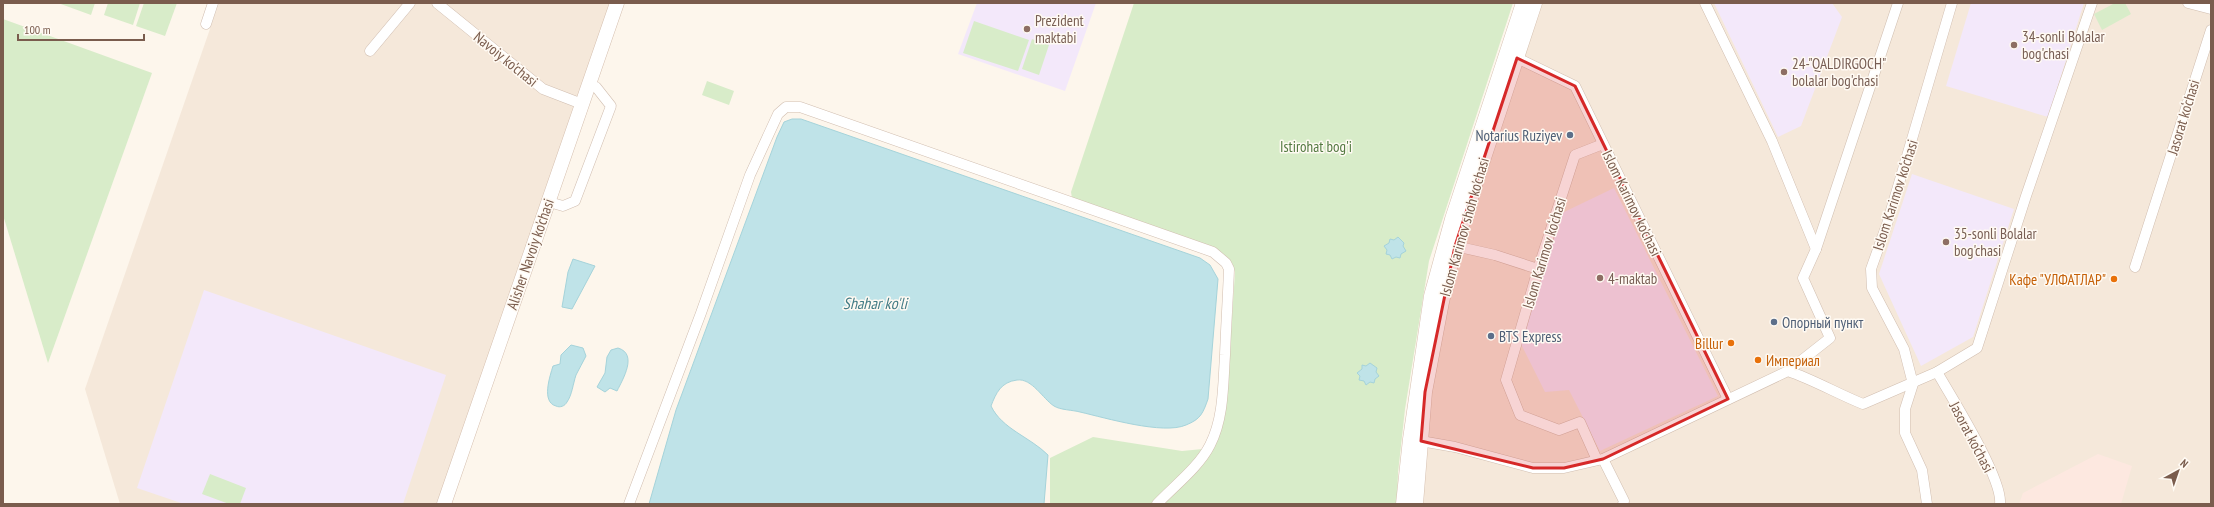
<svg xmlns="http://www.w3.org/2000/svg" width="2214" height="507" font-family="'PT Sans Narrow',sans-serif">
<style>
.residential{fill:#f5e8da}
.commercial{fill:#fde8e0}
.education{fill:#f3e8fa}
.green{fill:#d8ecc9}
.water{fill:#bfe3e8;stroke:#a5d3da}
.lines{fill:none;stroke-linecap:round;stroke-linejoin:round}
.street-casing{stroke:#d1beb0;stroke-width:11}
.secondary-casing{stroke:#d6c0b0;stroke-width:15}
.street{stroke:#fff;stroke-width:10}
.secondary{stroke:#fff;stroke-width:14}
.marked{fill:#d62828;fill-opacity:0.2;stroke:#d62828;stroke-width:3;stroke-linejoin:round}
.education-dot{fill:#8d6e63;stroke:#fffaf3;stroke-width:1.5}
.service-dot{fill:#5c6f8a;stroke:#fffaf3;stroke-width:1.5}
.food-dot{fill:#e8710a;stroke:#fffaf3;stroke-width:1.5}
.labels{text-anchor:middle;dominant-baseline:central;stroke-width:3;stroke-linejoin:round;paint-order:stroke}
.education-label{font-size:15px;fill:#785e54;stroke:#fffaf3;text-anchor:start}
.street-label{font-size:15px;fill:#7a5c4d;stroke:#fffaf3}
.service-label{font-size:15px;fill:#4e5e75;stroke:#fffaf3;text-anchor:start}
.park-label{font-size:15px;fill:#537a41;stroke:#fffaf3}
.food-label{font-size:15px;fill:#c56008;stroke:#fffaf3;text-anchor:end}
.water-label{font-size:16px;font-style:italic;fill:#437c86;stroke:#fffaf3}
</style>
<rect width="100%" height="100%" fill="#fdf6ec"/>
<g class="residential">
<path d="M219,3H624L448,504H120L85,389Z"/>
<path d="M1528,3H2211V504H1407L1434,289Z"/>
</g>
<path class="commercial" d="M2098,454L2132,466L2121,504H2019L2023,493Z"/>
<g class="education">
<path d="M977,3H1096L1065,91L958,54Z"/>
<path d="M1714,3H1832L1842,17L1801,126L1778,137Z"/>
<path d="M1971,3H2084L2048,117L1946,86Z"/>
<path d="M1912,174L2014,209L1973,337L1921,366L1879,274Z"/>
<path d="M1614,188L1718,396L1600,451L1569,390L1545,392L1521,344L1562,213Z"/>
<path d="M204,290L446,375L403,504H184L137,488Z"/>
</g>
<g class="green">
<path d="M58,3H95L91,15Z"/>
<path d="M108,3H140L133,25L104,15Z"/>
<path d="M144,3H177L165,36L136,26Z"/>
<path d="M1134,3H1513L1429,261L1405,409L1398,473L1397,504H1050V458L1093,437L1182,451L1213,448L1217,440L1226,408L1235,272L1232,263L1221,253L1072,198L1071,192Z"/>
<path d="M2115,3H2125L2131,14L2102,30L2094,14Z"/>
<path d="M3,19L152,73L48,363L3,215Z"/>
<path d="M974,21L1029,40L1018,71L963,53Z"/>
<path d="M1032,39L1049,45L1039,75L1022,69Z"/>
<path d="M707,81L734,91L729,105L702,95Z"/>
<path d="M210,474L246,488L240,504H229L202,494Z"/>
</g>
<g class="water">
<path d="M792,119H801L1200,258L1210,265L1218,279L1208,399C1203,413 1201,419 1186,425C1163,435 1106,418 1080,412C1073,410 1060,410 1054,406C1043,399 1032,378 1017,380C1001,382 996,393 991,406C1002,429 1030,437 1048,455L1044,504H649L676,410L777,137L784,122Z"/>
<path d="M1398,237L1404,243L1403,246L1406,251L1401,254L1400,258L1396,257L1392,259L1390,255L1386,254L1387,250L1384,246L1389,243L1390,239L1394,240Z"/>
<path d="M573,259L595,266L572,309L562,307L568,272Z"/>
<path d="M571,345L583,348L586,356C583,362 579,369 576,375C573,384 572,395 567,402C565,406 560,408 556,406C541,402 550,376 553,366L560,364L561,355Z"/>
<path d="M618,348C638,354 623,379 617,391L610,388L605,392L597,387L605,373L607,357L611,350Z"/>
<path d="M1370,363L1377,368L1376,372L1379,376L1375,379L1374,383L1370,382L1366,385L1364,381L1359,380L1360,376L1357,373L1362,369V365L1366,366Z"/>
</g>
<g class="lines">
<defs>
<g id="street">
<path d="M437,3L543,89L582,104"/>
<path d="M1705,3L1772,141L1816,249"/>
<path d="M2188,3L2211,9"/>
<path d="M206,24L213,3"/>
<path d="M370,51L410,3"/>
<path d="M1517,58L1575,86L1728,399"/>
<path d="M556,204L563,206L575,201L611,106L596,87"/>
<path d="M1455,246L1495,255L1538,269"/>
<path d="M2135,267L2211,30"/>
<path d="M1788,371L1830,338L1803,278L1816,249L1898,3"/>
<path d="M1937,372C1952,398 2003,479 2000,504"/>
<path d="M1415,440L1455,447L1533,468H1564L1603,459L1624,501L1623,504"/>
<path d="M1603,459L1788,371C1814,380 1838,394 1863,404L1937,372L1977,348L2026,196L2092,3"/>
<path d="M1597,460L1580,422L1559,430L1520,415L1506,380L1538,269L1575,155L1603,144"/>
<path d="M629,504L701,313L750,175L778,114L786,107H800L1213,252L1226,263L1229,269C1228,298 1226,326 1225,355C1223,384 1224,418 1210,445C1199,467 1174,486 1157,504"/>
<path d="M1927,504L1922,470L1905,433V409L1913,384L1904,349L1872,288L1871,269L1887,224L1952,3"/>
</g>
<g id="secondary">
<path d="M444,504L617,3"/>
<path d="M1403,504L1410,439L1431,296L1452,219L1523,3"/>
<path d="M1416,504L1425,392L1442,302L1455,246L1535,3"/>
</g>
</defs>
<use href="#street" class="street-casing"/>
<use href="#secondary" class="secondary-casing"/>
<use href="#street" class="street"/>
<use href="#secondary" class="secondary"/>
</g>
<path class="marked" d="M1517,58L1575,86L1728,399L1603,459L1564,468H1533L1421,441L1425,392L1455,246Z"/>
<g class="education-dot">
<circle cx="1027" cy="29" r="4"/>
<circle cx="2014" cy="45" r="4"/>
<circle cx="1784" cy="72" r="4"/>
<circle cx="1946" cy="242" r="4"/>
<circle cx="1600" cy="278" r="4"/>
</g>
<g class="service-dot">
<circle cx="1570" cy="135" r="4"/>
<circle cx="1774" cy="322" r="4"/>
<circle cx="1491" cy="336" r="4"/>
</g>
<g class="food-dot">
<circle cx="2114" cy="279" r="4"/>
<circle cx="1731" cy="343" r="4"/>
<circle cx="1758" cy="360" r="4"/>
</g>
<g class="labels">
<g class="education-label">
<text x="1035" y="20">Prezident<tspan x="1035" dy="17">maktabi</tspan></text>
<text x="2022" y="36">34-sonli Bolalar<tspan x="2022" dy="17">bog'chasi</tspan></text>
<text x="1792" y="63">24-"QALDIRGOCH"<tspan x="1792" dy="17">bolalar bog'chasi</tspan></text>
<text x="1954" y="233">35-sonli Bolalar<tspan x="1954" dy="17">bog'chasi</tspan></text>
<text x="1608" y="278">4-maktab</text>
</g>
<g class="street-label">
<text transform="translate(506 59) rotate(39)">Navoiy ko'chasi</text>
<text transform="translate(2183 117) rotate(-73)">Jasorat ko‘chasi</text>
<text transform="translate(1895 195) rotate(-72)">Islom Karimov ko‘chasi</text>
<text transform="translate(1632 203) rotate(64)">Islom Karimov ko'chasi</text>
<text transform="translate(1464 227) rotate(-74)">Islom Karimov shoh ko'chasi</text>
<text transform="translate(1544 253) rotate(-73)">Islom Karimov ko‘chasi</text>
<text transform="translate(530 254) rotate(-71)">Alisher Navoiy ko'chasi</text>
<text transform="translate(1972 437) rotate(62)">Jasorat ko‘chasi</text>
</g>
<g class="service-label">
<text x="1562" y="135" text-anchor="end">Notarius Ruziyev</text>
<text x="1782" y="322">Опорный пункт</text>
<text x="1499" y="336">BTS Express</text>
</g>
<g class="park-label">
<text x="1316" y="146">Istirohat bog'i</text>
</g>
<g class="food-label">
<text x="2106" y="279">Кафе "УЛФАТЛАР"</text>
<text x="1723" y="343">Billur</text>
<text x="1766" y="360" text-anchor="start">Империал</text>
</g>
<g class="water-label">
<text x="875" y="303">Shahar ko'li</text>
</g>
</g>
<rect width="2214" height="507" fill="none" stroke="#7a5c4d" stroke-width="8"/>
<g transform="translate(2178 471) rotate(40)" stroke="#fffaf3" stroke-width="3" paint-order="stroke">
<path d="M0-3L7 15L0 10L-7 15Z" fill="#7a5c4d"/>
<text y="-6" font-size="11" font-weight="bold" text-anchor="middle" fill="#7a5c4d">N</text>
</g>
<path d="M18 34v6h126v-6" fill="none" stroke="#7a5c4d" stroke-width="2"/>
<text x="24" y="34" font-size="12" fill="#7a5c4d" stroke="#fffaf3" stroke-width="3" paint-order="stroke">100 m</text>
</svg>
